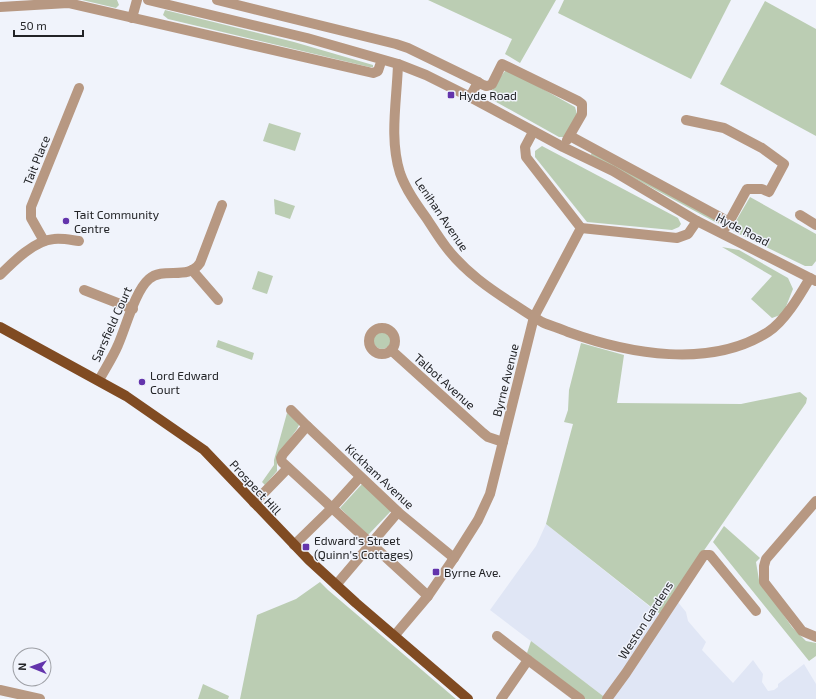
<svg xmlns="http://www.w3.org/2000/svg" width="816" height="699" font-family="'Exo 2',sans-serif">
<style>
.built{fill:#e0e6f5}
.green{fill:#bbcdb3}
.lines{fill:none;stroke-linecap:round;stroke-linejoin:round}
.minor{stroke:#b79882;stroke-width:10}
.major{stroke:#804b22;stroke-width:10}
.poi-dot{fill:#6334ac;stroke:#f0f3fb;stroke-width:1.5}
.labels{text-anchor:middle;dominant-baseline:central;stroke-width:3;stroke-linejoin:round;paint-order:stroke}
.poi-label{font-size:12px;fill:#222326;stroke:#f0f3fb;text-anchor:start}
.street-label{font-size:12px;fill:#222326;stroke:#f0f3fb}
</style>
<rect width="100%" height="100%" fill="#f0f3fb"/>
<path class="built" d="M546,524L664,618L677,601L686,612L688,621L706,642L702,650L733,683L753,660L763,674L762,682L768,691L774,690L778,687V684L804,664L816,684V699H607L490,610L536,546Z"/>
<g class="green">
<path d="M82,0H117L119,5L116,8Z"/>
<path d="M428,0H556L520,63L505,54L512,39Z"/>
<path d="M564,0H731L691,79L558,13Z"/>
<path d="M765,1L816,29V136L720,84Z"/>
<path d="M165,10L294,42L373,65V67H369L168,19L163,15Z"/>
<path d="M505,71H506L516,74L575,107L577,114L564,137H559L489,98L495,84Z"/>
<path d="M269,123L301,133L295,151L263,141Z"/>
<path d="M542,146L678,218L681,224L679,227L672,230L587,222L535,157V151Z"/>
<path d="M592,151L720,219L721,224L717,223L591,155Z"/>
<path d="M750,197L816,234V261L812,266H805L733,231V226Z"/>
<path d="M274,199L295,206L290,219L275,214Z"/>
<path d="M722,247L739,250L788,278L793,289L783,314L772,318L751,299L772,276Z"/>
<path d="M258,271L273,276L267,294L252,289Z"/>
<circle cx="382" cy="340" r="9"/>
<path d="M218,340L254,353L252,360L216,347Z"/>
<path d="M581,343L624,355L617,403L741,404L800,392L807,398L806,403L660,614L546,524L573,424L564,422L568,410L569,390Z"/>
<path d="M287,413L298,422L299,425L297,429L277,456V471L265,485L262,482L274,465V460Z"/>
<path d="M362,484L391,511L368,535L340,508Z"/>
<path d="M724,526L760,558L756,562L759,580L792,627L806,641L816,643V656L809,661L713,542Z"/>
<path d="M320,582L328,590L456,699H240L257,615L296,599Z"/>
<path d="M531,641L607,699H583L527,653Z"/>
<path d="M203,684L229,696L228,699H198Z"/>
</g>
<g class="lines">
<g class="minor">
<path d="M148,0L307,38L398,64L426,75L470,97L563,147L613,171L697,221L816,281"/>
<path d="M217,0L396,44L408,48L478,82"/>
<path d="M0,7L68,3L373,73L378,71L380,65"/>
<path d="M132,18L137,0"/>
<path d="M398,64C397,100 389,138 400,173C406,190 417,205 427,219C433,228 439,238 446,247C465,272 490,289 515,305C524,311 533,317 542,322C550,326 560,328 568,332C629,354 710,369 768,332C785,321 800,295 810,278"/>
<path d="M470,97L478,82C483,85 487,88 492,84L502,64L578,101L582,104V114L567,140"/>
<path d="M686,120L724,128L762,148L784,164L769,192L762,189H747L729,222"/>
<path d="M570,136L729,222L726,227"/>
<path d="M800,215L816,225"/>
<path d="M581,228L677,238L688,234L697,221"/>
<path d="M44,241L31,218V207L79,88"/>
<path d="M192,270L218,300"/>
<path d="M0,275C13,262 35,240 54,239C62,238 71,240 79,241"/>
<path d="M84,290L133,309"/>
<circle cx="382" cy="341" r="13"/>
<path d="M391,350L483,433L488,437L503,442"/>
<path d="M99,380C105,369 113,357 118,345C126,327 135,291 149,279C164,266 188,281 200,263L222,205"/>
<path d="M291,410L307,426L398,512L454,558"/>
<path d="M307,426L283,454L281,458L282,462L428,596"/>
<path d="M816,501L766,559L764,566V582L802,631L816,637"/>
<path d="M254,503L288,468"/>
<path d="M294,545L332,508L360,477"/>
<path d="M336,585L398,512"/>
<path d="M395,635L428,596L454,558L478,520L490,494L534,317L581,228L526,157L525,147L533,132"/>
<path d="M497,636L528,660L501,699"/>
<path d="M528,660L580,699"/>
<path d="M0,690L40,699"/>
<path d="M607,699L626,673L704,555H710L756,611"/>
</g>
<path class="major" d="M0,327L126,396L204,450L309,560L356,603L468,699"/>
</g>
<g class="poi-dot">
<rect x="447" y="91" width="8" height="8" rx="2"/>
<circle cx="66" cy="221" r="4"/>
<circle cx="142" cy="382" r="4"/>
<rect x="302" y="543" width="8" height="8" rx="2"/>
<rect x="432" y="568" width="8" height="8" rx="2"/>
</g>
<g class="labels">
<g class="poi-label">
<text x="459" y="95">Hyde Road</text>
<text x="74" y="214">Tait Community<tspan x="74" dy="14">Centre</tspan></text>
<text x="150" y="375">Lord Edward<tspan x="150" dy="14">Court</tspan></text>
<text x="314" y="540">Edward's Street<tspan x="314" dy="14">(Quinn's Cottages)</tspan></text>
<text x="444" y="572">Byrne Ave.</text>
</g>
<g class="street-label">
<text transform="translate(36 160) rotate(-68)">Tait Place</text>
<text transform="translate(442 214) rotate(56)">Lenihan Avenue</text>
<text transform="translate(743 229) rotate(27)">Hyde Road</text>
<text transform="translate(111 324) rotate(-66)">Sarsfield Court</text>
<text transform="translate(505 380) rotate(-76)">Byrne Avenue</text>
<text transform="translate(445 381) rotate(42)">Talbot Avenue</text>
<text transform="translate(380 476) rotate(43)">Kickham Avenue</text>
<text transform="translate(256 487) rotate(47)">Prospect Hill</text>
<text transform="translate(645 620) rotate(-57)">Weston Gardens</text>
</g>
</g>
<g transform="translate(32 667) rotate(271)"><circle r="19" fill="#f0f3fb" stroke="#9ea0a6"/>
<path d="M0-3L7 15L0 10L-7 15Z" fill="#6334ac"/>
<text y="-6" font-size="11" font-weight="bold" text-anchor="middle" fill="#222326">N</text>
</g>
<path d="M14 30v6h69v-6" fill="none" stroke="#222326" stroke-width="2"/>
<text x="20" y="30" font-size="12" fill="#222326" stroke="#f0f3fb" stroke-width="3" paint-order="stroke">50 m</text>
</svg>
